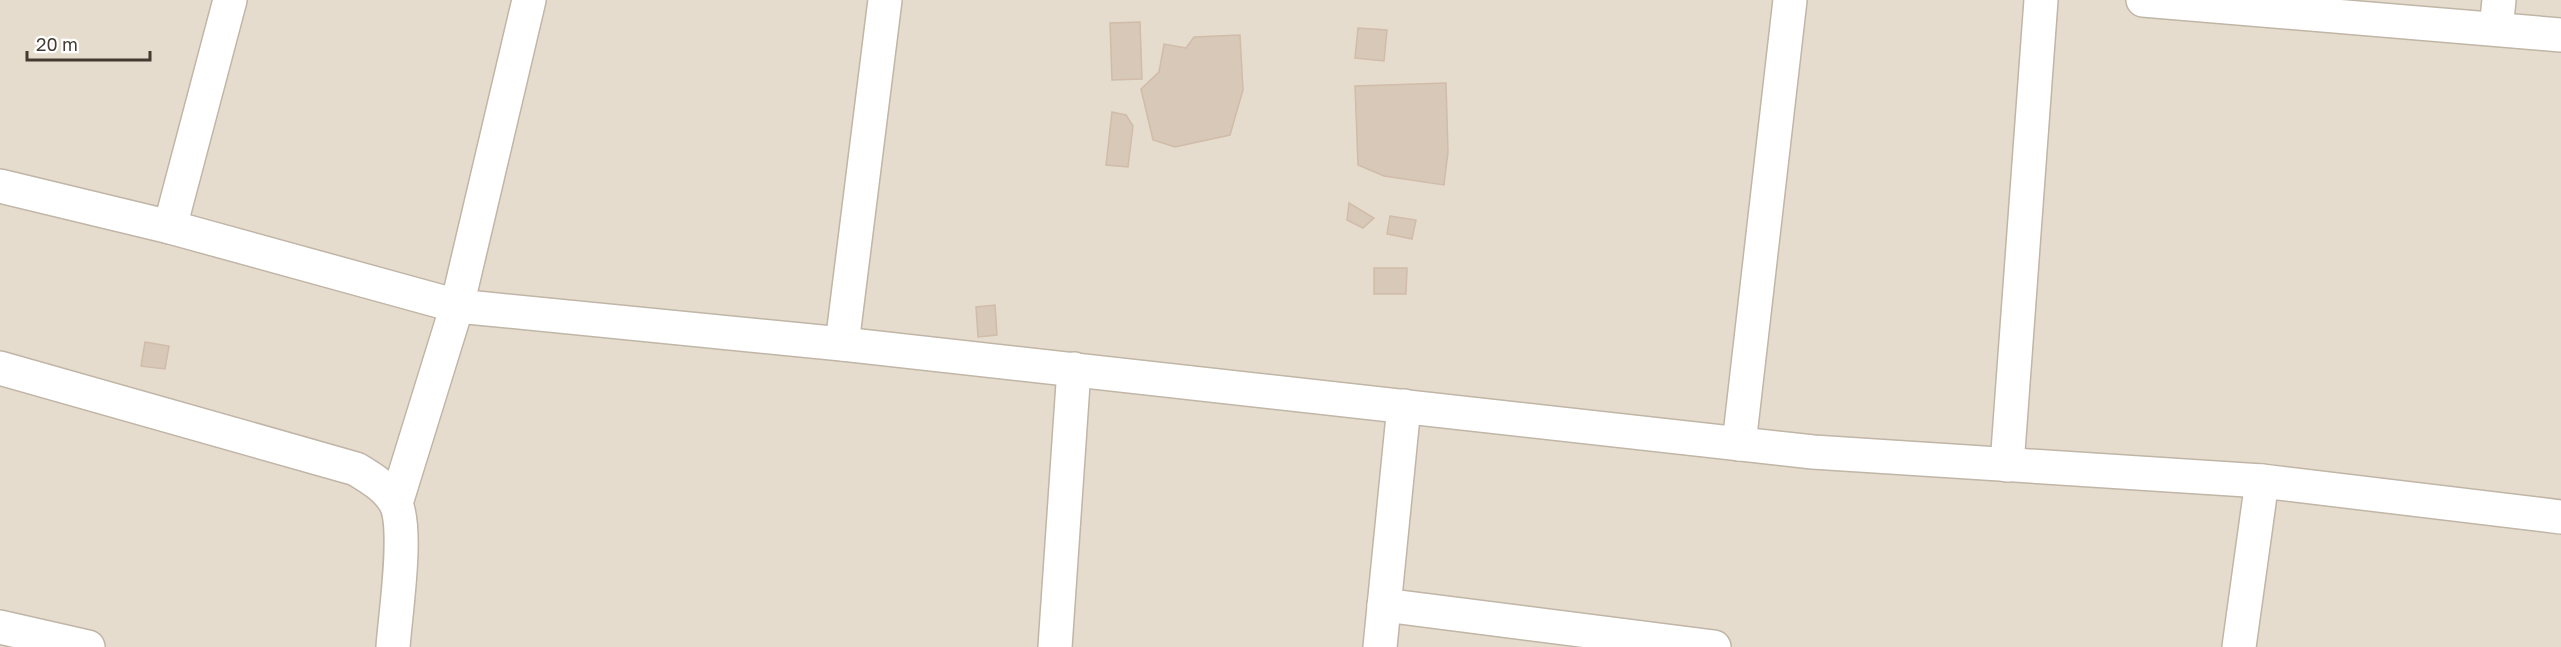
<svg xmlns="http://www.w3.org/2000/svg" width="2561" height="647" font-family="'Golos Text',sans-serif">
<style>
.residential{fill:#e6dcce}
.building{fill:#d7c8b8;stroke:#d0bca8;stroke-width:1.5}
.lines{fill:none;stroke-linecap:round;stroke-linejoin:round}
.minor-casing{stroke:#c0b5a6;stroke-width:36}
.minor{stroke:#fff;stroke-width:33}
</style>
<rect width="100%" height="100%" fill="#f2ebe1"/>
<rect class="residential" x="0" y="0" width="2561" height="647"/>
<g class="building">
<path d="M1140,22L1142,79L1112,80L1110,23Z"/>
<path d="M1358,28L1387,30L1384,61L1355,58Z"/>
<path d="M1240,35L1243,90L1230,135L1175,147L1153,140L1141,89L1159,72L1164,44L1186,48L1194,37Z"/>
<path d="M1446,83L1448,152L1444,185L1384,176L1358,165L1355,86Z"/>
<path d="M1112,112L1126,115L1133,126L1128,167L1106,165Z"/>
<path d="M1349,203L1374,218L1363,228L1347,220Z"/>
<path d="M1390,216L1416,220L1412,239L1387,234Z"/>
<path d="M1374,268H1407L1406,294H1374Z"/>
<path d="M995,305L997,335L978,337L976,307Z"/>
<path d="M145,342L169,346L165,369L141,366Z"/>
</g>
<g class="lines">
<defs>
<g id="minor">
<path d="M2143,0L2561,35"/>
<path d="M2496,29L2499,0"/>
<path d="M0,186L170,227L230,0"/>
<path d="M170,227L457,306L842,344L1813,452L2262,481L2561,517"/>
<path d="M842,344L885,0"/>
<path d="M0,368L356,469C371,478 386,487 395,502C409,527 395,616 393,647"/>
<path d="M1739,444L1790,0"/>
<path d="M2007,465L2041,0"/>
<path d="M396,503L457,306L529,0"/>
<path d="M1384,605L1714,647"/>
<path d="M0,627L88,647"/>
<path d="M1055,647L1074,369"/>
<path d="M1380,647L1404,406"/>
<path d="M2239,647L2262,481"/>
</g>
</defs>
<use href="#minor" class="minor-casing"/>
<use href="#minor" class="minor"/>
</g>
<path d="M27 51v9h123v-9" fill="none" stroke="#433b31" stroke-width="3"/>
<text x="36" y="51" font-size="18" fill="#433b31" stroke="#ffffff" stroke-width="4.5" paint-order="stroke">20 m</text>
</svg>
